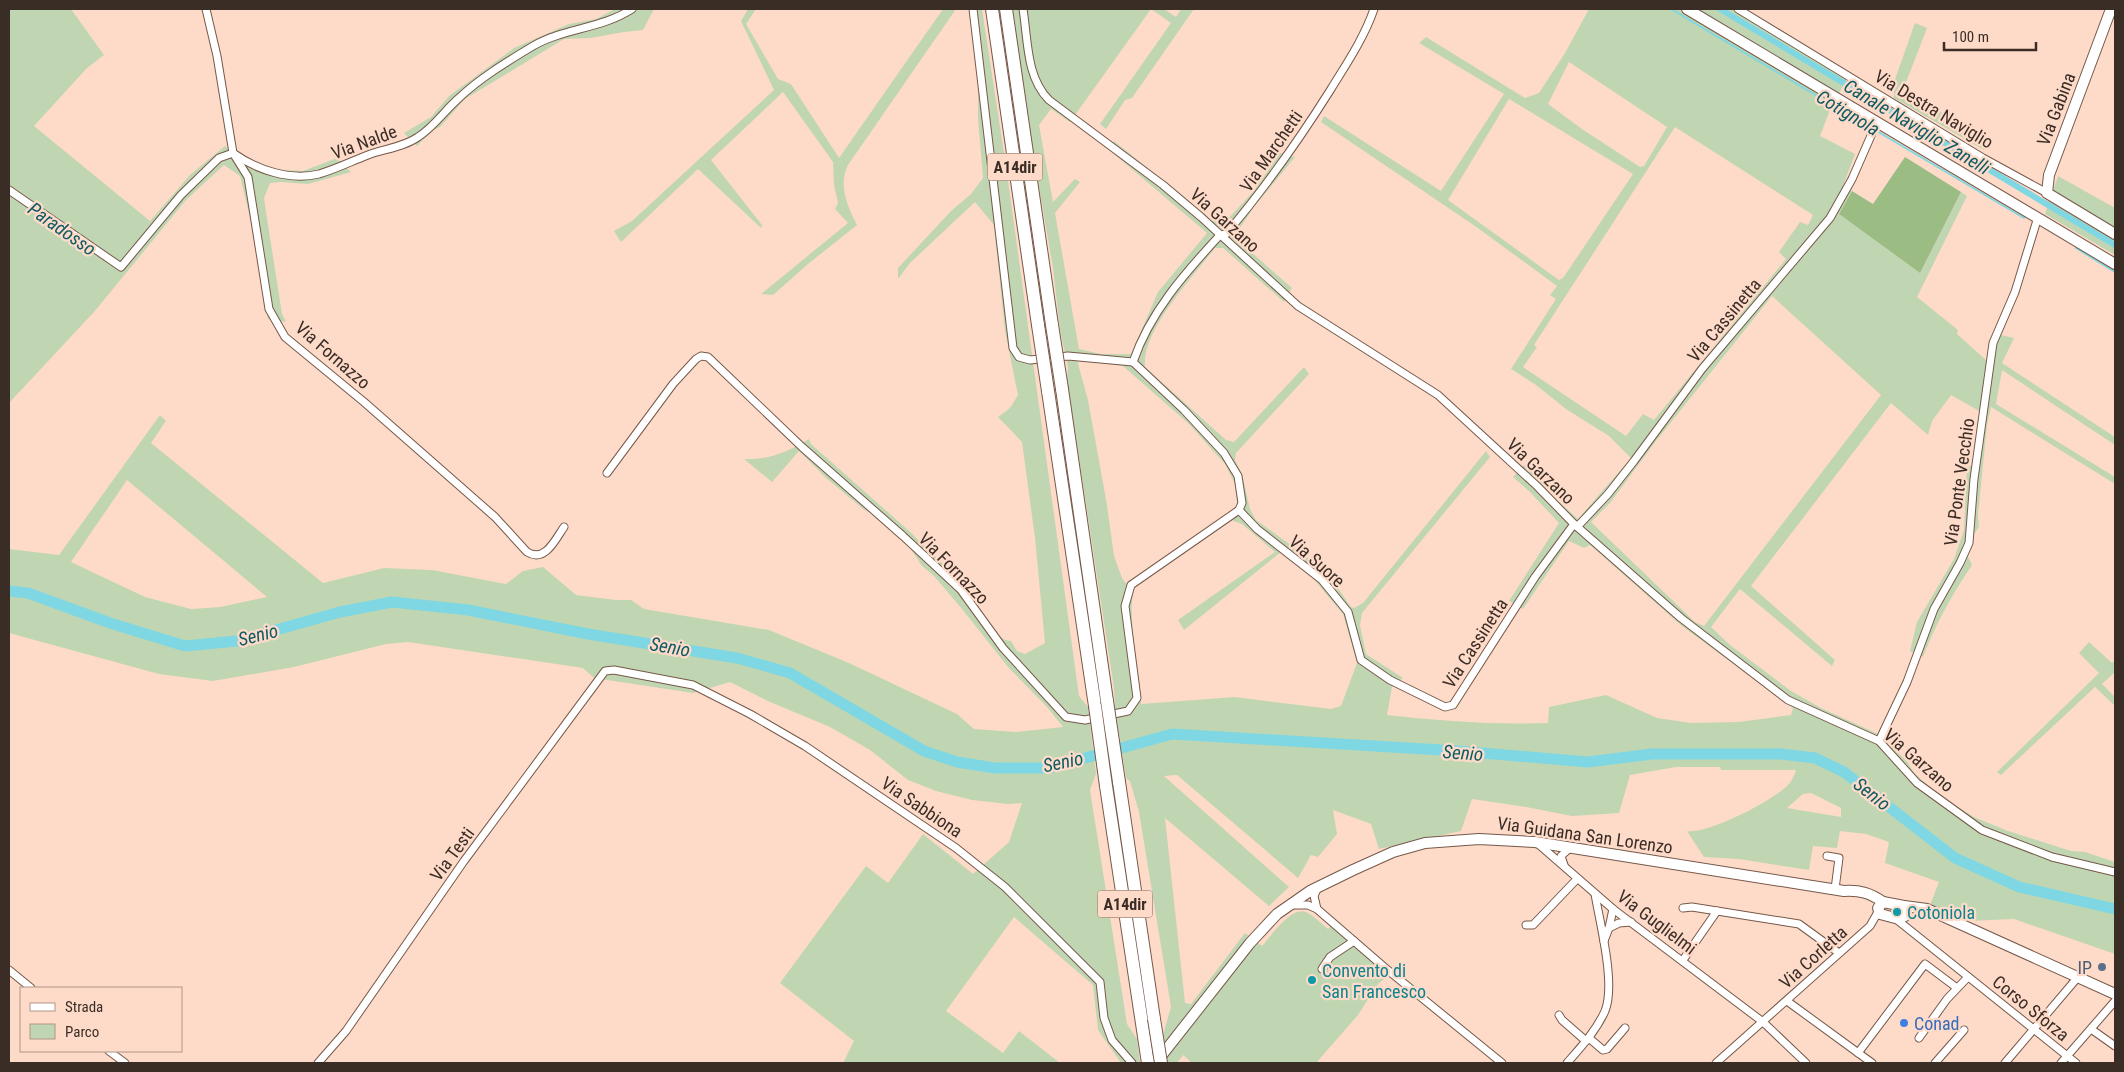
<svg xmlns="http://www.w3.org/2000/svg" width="2124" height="1072" font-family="'Roboto Condensed',sans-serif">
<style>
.green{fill:#c0d6b2;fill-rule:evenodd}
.forest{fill:#9bbc83}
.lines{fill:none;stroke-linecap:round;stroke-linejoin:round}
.stream{stroke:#7ed7e2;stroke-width:2}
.canal{stroke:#7ed7e2;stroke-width:6}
.river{stroke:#7ed7e2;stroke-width:11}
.street-casing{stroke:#765849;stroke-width:9}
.secondary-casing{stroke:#765849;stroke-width:12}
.highway-casing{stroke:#765849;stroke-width:14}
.street{stroke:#fff;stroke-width:7}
.secondary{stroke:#fff;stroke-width:10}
.highway{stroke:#fff;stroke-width:12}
.highway-bridge-casing{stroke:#765849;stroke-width:14;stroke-linecap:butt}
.highway-bridge{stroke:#fff;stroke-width:12}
.culture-dot{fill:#0f9aa8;stroke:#fedbc9;stroke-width:2}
.service-dot{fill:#5c6f8a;stroke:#fedbc9;stroke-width:2}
.shop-dot{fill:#3f7fe0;stroke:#fedbc9;stroke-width:2}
.labels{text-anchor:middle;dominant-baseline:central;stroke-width:4.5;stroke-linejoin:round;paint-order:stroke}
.shield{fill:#fedbc9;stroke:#756157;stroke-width:1}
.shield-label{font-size:16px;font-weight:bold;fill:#3a2d26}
.street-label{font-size:18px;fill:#3a2d26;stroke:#fedbc9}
.culture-label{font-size:18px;fill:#0d838f;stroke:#fedbc9;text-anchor:start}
.service-label{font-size:18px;fill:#4e5e75;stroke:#fedbc9;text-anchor:end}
.shop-label{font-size:18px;fill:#366cbe;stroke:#fedbc9;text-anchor:start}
.water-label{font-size:19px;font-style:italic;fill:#0e5b64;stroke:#fedbc9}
</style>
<rect width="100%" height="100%" fill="#fedbc9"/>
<g class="green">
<path d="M9,9H71L104,55L87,68L34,126L150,221L191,174L225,146L249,168L303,171L337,158L351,172L308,184L281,182L270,183L264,198L266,212L282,314L286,322L268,319L252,226L240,176L224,165L186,200L94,312L9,403Z"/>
<path d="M615,9H654L643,30L624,32L591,38L564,39L465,99L440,127L432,131L417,146L404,133L431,117L449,96L514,48L569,24L596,19Z"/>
<path d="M748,9H756L746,24L778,79L791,84L839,158L943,9H956L848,165C838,185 847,205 857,225L808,264L773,295L761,294L848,223L835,209L838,203L834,185L833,162L783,92L711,160L762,225L761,228L698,169L621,242L614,231L632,221L774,90L741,21Z"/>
<path d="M971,9H982L1006,166L1079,696L1088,707L1096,774L1090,790L1127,1024L1137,1039L1140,1063H1121L1098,1030L1093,985L1014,917L946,1011L1003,1053L1019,1031L1060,1063H843L854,1041L780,983L866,866L888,883L923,834L973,874L1009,842L1022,803L1008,804L972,800L936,791L908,780L870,750L830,727L770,702L730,682L693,693L594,678L583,668L408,642L386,644L294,667L213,681L159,674L9,633V549L59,555L160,415L166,421L151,443L323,583L384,568L432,570L506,584L523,571L543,567L576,595L616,600H631L644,609L769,630L849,663L957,714L974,729L1016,732L1063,727L1047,707L1008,667L962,609L934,576L922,566L896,526L863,509L825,477L799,451L772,482L744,459C770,460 787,452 809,439L811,444L908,530L970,590L981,623L1005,640L1011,641L1017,651L1025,654L1045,643L1035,538L1022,442L998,417L1010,408L1018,395L1005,331L994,225L975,202L910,263L898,279V268L951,211L971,194L983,178L978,118V75ZM127,480L267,597L220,607L191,609L145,597L71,562Z"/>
<path d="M1013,9H1164L1176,17L1181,9H1194L1132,98L1125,100L1106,129L1100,124L1171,23L1151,9L1070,122L1051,109L1039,125L1053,202L1075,179L1080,182L1055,213L1079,349L1101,354H1131L1158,292L1207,233L1107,148L1114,141L1212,220L1223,224L1253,192L1280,153L1295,157L1254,207L1234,237L1292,288L1284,302L1223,248H1215C1193,277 1141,331 1145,367L1226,440L1234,442L1304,367L1309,374L1236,453L1235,460L1242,474L1250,509L1256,520L1310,559L1331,578L1351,607L1354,608L1363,603L1486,451L1490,457L1362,613L1360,625L1366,654L1403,678L1392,687L1387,715C1441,721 1494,725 1548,723L1549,707L1606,695L1657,718L1691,723L1739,722L1791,715L1793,708L1682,626L1590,545L1584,548L1569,541L1523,609L1509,601L1559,523L1529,491L1513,477L1524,465L1548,486L1547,491L1578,519L1631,458L1609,436L1566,409L1536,385L1511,369L1556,299L1550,295L1557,286L1475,226L1321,122L1324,116L1441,191L1504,94L1419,43L1426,37L1525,98L1539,93L1565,53L1589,9H1746L1850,73L1830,110L1820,136L1855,154L1843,186L1852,191L1839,214L1920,273L1961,192L1967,196L1917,297L1958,330L1957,334L1987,361L2001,335L2014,338L2002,363L2115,437V445L2002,370L1996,404L2115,477V484L1991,407L1987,425L1978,515L1979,527L1964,548L1972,565C1952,595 1936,623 1923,657L1910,651L1917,622L1954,559L1964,530L1967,469L1980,457L1986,415L1951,395L1932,421L1928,435L1891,403L1751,586L1835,660L1832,666L1740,589L1711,627L1730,645L1791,691L1821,708L1876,733L1907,761L1914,773L1940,796L1974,817L2008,831L2071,851L2085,852L2115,862V954L2014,919L1969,921L1930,905L1939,882L1885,863L1889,842L1866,834L1840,831L1837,848L1813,846L1809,870L1739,859L1704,857L1687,831C1707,835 1775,800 1789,784C1792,780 1795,774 1796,770H1721L1720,767H1676L1630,775L1619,813L1572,816L1526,807L1472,799L1461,831L1379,849L1371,824L1333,810L1337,834L1318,857L1311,855L1298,878L1177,775L1164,776L1289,887L1269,906L1165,818L1185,1003L1191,1004L1245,933L1262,946C1271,936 1291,906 1306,912C1314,916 1322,924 1328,929L1333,923L1391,973L1378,984L1358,1015L1316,1063H1192L1183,1055L1177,1063H1167L1163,1035L1171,1007L1139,812L1130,781L1126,778L1115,708L1114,688L1067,379L1068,367L1060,330L1053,268L1031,141ZM1569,62L1667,127L1644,166L1640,167L1582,129L1548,104ZM1509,99L1633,174L1563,278L1559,280L1448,200ZM1675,127L1813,215L1808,225L1800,222L1779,252L1786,259L1654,420L1643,414L1626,436L1523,367L1537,347L1534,345ZM1772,296L1881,395L1704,626L1695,622L1591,522L1610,503L1656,441ZM1077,360L1123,366L1189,424L1225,464L1235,484L1237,502L1233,521L1242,524L1275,552L1178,620L1184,630L1281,552L1306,570L1343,614L1357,663L1341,706L1331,709L1235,697L1141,704C1140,669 1128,626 1133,593L1122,578L1114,556L1107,505L1088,400ZM1811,793L1841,808V817L1787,808L1803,794Z"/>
<path d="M1915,23L1927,28L1905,85L1908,93L1989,140L1984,150L1894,98V82Z"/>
<path d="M2058,176L2115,208V255L2045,214Z"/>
<path d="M2089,642L2112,663L2115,660V672L2102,684L2115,697V706L2095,687L2001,775L1997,772L2099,673L2079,653Z"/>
</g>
<path class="forest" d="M1905,157L1961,192L1920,273L1839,214L1852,191L1873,204Z"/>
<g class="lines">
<g class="stream">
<path d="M1671,9L1871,128"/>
<path d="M1875,130L2024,218"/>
<path d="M2076,248L2115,272"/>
</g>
<path class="canal" d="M1720,9L2115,245"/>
<path class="river" d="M9,591L28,593L110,623L185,646L237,641L340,612L392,602L468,610L588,634L737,658L790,673L924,751L957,762L995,768H1049L1172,734L1458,751L1588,762L1652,754H1781L1815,758L1844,772L1955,858L2019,887L2115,909"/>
<defs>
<g id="street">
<path d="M206,9L217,56L233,153L248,177L269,309L285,337L364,402L495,517L527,552C545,563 555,540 564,527"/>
<path d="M973,9L1013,348L1019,357L1030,360L1068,356L1133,362"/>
<path d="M1023,9C1028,40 1026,77 1049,100L1163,185L1201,217L1298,306L1438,395L1537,486L1574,524L1681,618L1788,700L1879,741L1917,783L1982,830L2052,857L2115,872"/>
<path d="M1738,9L1983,158L2047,193"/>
<path d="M9,190L121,267L181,195L219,158L233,153C257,170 290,181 319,174C336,169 352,161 368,155C384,149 404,147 418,137C434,127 445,110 459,98C480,78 508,61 533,46C564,28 601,29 632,9"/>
<path d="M1133,362C1150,312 1185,273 1220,235L1226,234C1265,188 1299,140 1331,89C1347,63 1364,38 1374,9"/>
<path d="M1133,362L1184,410L1224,453L1238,476L1242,503L1239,510"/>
<path d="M607,473L673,384L696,359L701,356L708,357L802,447L903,536L961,590L1003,648L1066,717L1085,720L1128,711L1137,698L1125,606L1131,585L1239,510"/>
<path d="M1239,510L1257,529L1322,580L1348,612L1361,660L1390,680L1445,707L1453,705L1535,577L1574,524"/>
<path d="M1577,527L1608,494L1634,461L1702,369L1830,218L1852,179L1877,122"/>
<path d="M1879,741L1907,682L1934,609L1960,563L1969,543L1974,479L1993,343L2015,292L2038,217"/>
<path d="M1536,842L1613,909L1763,1022L1806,1063"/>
<path d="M1827,856L1839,858L1835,889"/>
<path d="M1564,865L1561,856L1571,847"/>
<path d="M1293,905H1308L1317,909L1384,967L1502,1063"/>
<path d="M1683,908L1692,907L1799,924L1839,953"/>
<path d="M1317,909L1314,896L1318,887"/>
<path d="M1896,919L2076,1063"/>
<path d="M1526,925H1533L1577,879"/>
<path d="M1609,928L1619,923L1631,922"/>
<path d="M1604,941L1609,928L1613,909"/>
<path d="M1683,960L1717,911"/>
<path d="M1322,969L1330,957L1354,941"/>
<path d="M9,970L31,988"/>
<path d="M1787,1001L1872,1063"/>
<path d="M1559,1015L1562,1020L1586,1041"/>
<path d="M2091,1029L2115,1046"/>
<path d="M1589,1038L1603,1050L1607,1049L1625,1028"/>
<path d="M1919,1038L1947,999L1968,977"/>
<path d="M109,1051L125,1063"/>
<path d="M1858,1053L1925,964L1957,988"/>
<path d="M318,1063L346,1031L464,861L605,671L614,670L693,685L750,714L805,746L956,848L1005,887L1100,982L1104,1018L1112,1040L1132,1063"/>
<path d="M1567,1063C1581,1047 1596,1031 1605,1011C1616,984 1600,924 1595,894"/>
<path d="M1716,1063L1870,926L1878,912"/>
<path d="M1935,1063L1964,1030"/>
<path d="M2005,1063L2078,977"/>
<path d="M2061,1063L2115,1001"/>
</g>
<g id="secondary">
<path d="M1687,9L2115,264"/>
<path d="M2111,9L2049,175L2047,193L2115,234"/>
<path d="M1883,902L1904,906L1906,910L1905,916L1899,919L1880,914L1878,908Z"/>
<path d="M1904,906L1927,909L2115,994"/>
<path d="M1158,1060L1250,943L1277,914L1310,891L1353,870L1393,852L1425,843L1479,839L1535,842L1844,891C1860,890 1870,893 1883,902"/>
</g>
<g id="highway">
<path d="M992,9L1038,325"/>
<path d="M1006,9L1052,325"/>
<path d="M1062,389L1107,701"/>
<path d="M1048,391L1095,706"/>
<path d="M1119,782L1154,1019"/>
<path d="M1106,786L1148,1063"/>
</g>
</defs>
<use href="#street" class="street-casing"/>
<use href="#secondary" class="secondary-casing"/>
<use href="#highway" class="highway-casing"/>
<use href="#street" class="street"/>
<use href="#secondary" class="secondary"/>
<use href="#highway" class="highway"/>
<defs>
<g id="highway-bridge">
<path d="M1038,325L1048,391"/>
<path d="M1052,325L1062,389"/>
<path d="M1107,701L1119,782"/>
<path d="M1095,706L1106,786"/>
<path d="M1154,1019L1161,1063"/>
</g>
</defs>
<use href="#highway-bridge" class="highway-bridge-casing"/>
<use href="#highway-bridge" class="highway-bridge"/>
</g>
<g class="culture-dot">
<circle cx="1897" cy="912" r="5"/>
<circle cx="1312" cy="980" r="5"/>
</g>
<circle class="service-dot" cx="2102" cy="967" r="5"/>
<circle class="shop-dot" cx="1904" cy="1023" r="5"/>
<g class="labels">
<g class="shield">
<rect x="987.5" y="153.5" width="55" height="27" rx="4"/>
<rect x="1097.5" y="890.5" width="55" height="27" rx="4"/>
</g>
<g class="shield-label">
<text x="1015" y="167">A14dir</text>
<text x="1125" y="904">A14dir</text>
</g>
<g class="street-label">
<text transform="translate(1934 109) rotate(31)">Via Destra Naviglio</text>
<text transform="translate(2056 109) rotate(-69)">Via Gabina</text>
<text transform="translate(364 142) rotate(-20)">Via Nalde</text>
<text transform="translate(1271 151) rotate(-55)">Via Marchetti</text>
<text transform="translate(1225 220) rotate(42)">Via Garzano</text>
<text transform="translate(1724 320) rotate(-50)">Via Cassinetta</text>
<text transform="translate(333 355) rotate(41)">Via Fornazzo</text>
<text transform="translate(1541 471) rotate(44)">Via Garzano</text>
<text transform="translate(1959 482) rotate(-82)">Via Ponte Vecchio</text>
<text transform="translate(1317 561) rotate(42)">Via Suore</text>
<text transform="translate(954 568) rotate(46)">Via Fornazzo</text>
<text transform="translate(1475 643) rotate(-57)">Via Cassinetta</text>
<text transform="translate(1919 760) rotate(41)">Via Garzano</text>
<text transform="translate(922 807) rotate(34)">Via Sabbiona</text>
<text transform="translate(1585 835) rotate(8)">Via Guidana San Lorenzo</text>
<text transform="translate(452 854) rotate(-54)">Via Testi</text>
<text transform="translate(1657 922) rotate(37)">Via Guglielmi</text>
<text transform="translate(1813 957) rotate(-42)">Via Corletta</text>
<text transform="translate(2031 1008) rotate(39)">Corso Sforza</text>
</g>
<g class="culture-label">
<text x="1907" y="912">Cotoniola</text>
<text x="1322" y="970">Convento di<tspan x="1322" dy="21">San Francesco</tspan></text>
</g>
<g class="service-label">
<text x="2092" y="967">IP</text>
</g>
<g class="shop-label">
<text x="1914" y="1023">Conad</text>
</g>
<g class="water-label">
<text transform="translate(1848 113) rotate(31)">Cotignola</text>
<text transform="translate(1917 127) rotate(31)">Canale Naviglio Zanelli</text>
<text transform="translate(62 229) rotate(35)">Paradosso</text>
<text transform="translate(258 635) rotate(-14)">Senio</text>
<text transform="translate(670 647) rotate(10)">Senio</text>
<text transform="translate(1463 753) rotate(4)">Senio</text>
<text transform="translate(1063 762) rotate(-12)">Senio</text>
<text transform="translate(1872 794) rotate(38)">Senio</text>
</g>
</g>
<rect width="2124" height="1072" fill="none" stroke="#3a2d26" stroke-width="20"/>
<rect x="20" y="987" width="162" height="65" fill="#fedbc9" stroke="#b09588"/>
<rect x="30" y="1003" width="25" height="8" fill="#ffffff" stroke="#b09588"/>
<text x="65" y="1012" font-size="15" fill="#3a2d26">Strada</text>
<rect x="30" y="1024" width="25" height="15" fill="#c0d6b2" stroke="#b09588"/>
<text x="65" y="1037" font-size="15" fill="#3a2d26">Parco</text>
<path d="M1944 42v8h92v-8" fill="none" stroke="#3a2d26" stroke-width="2.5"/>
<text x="1952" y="42" font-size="15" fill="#3a2d26" stroke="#fedbc9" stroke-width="4" paint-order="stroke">100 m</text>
</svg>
